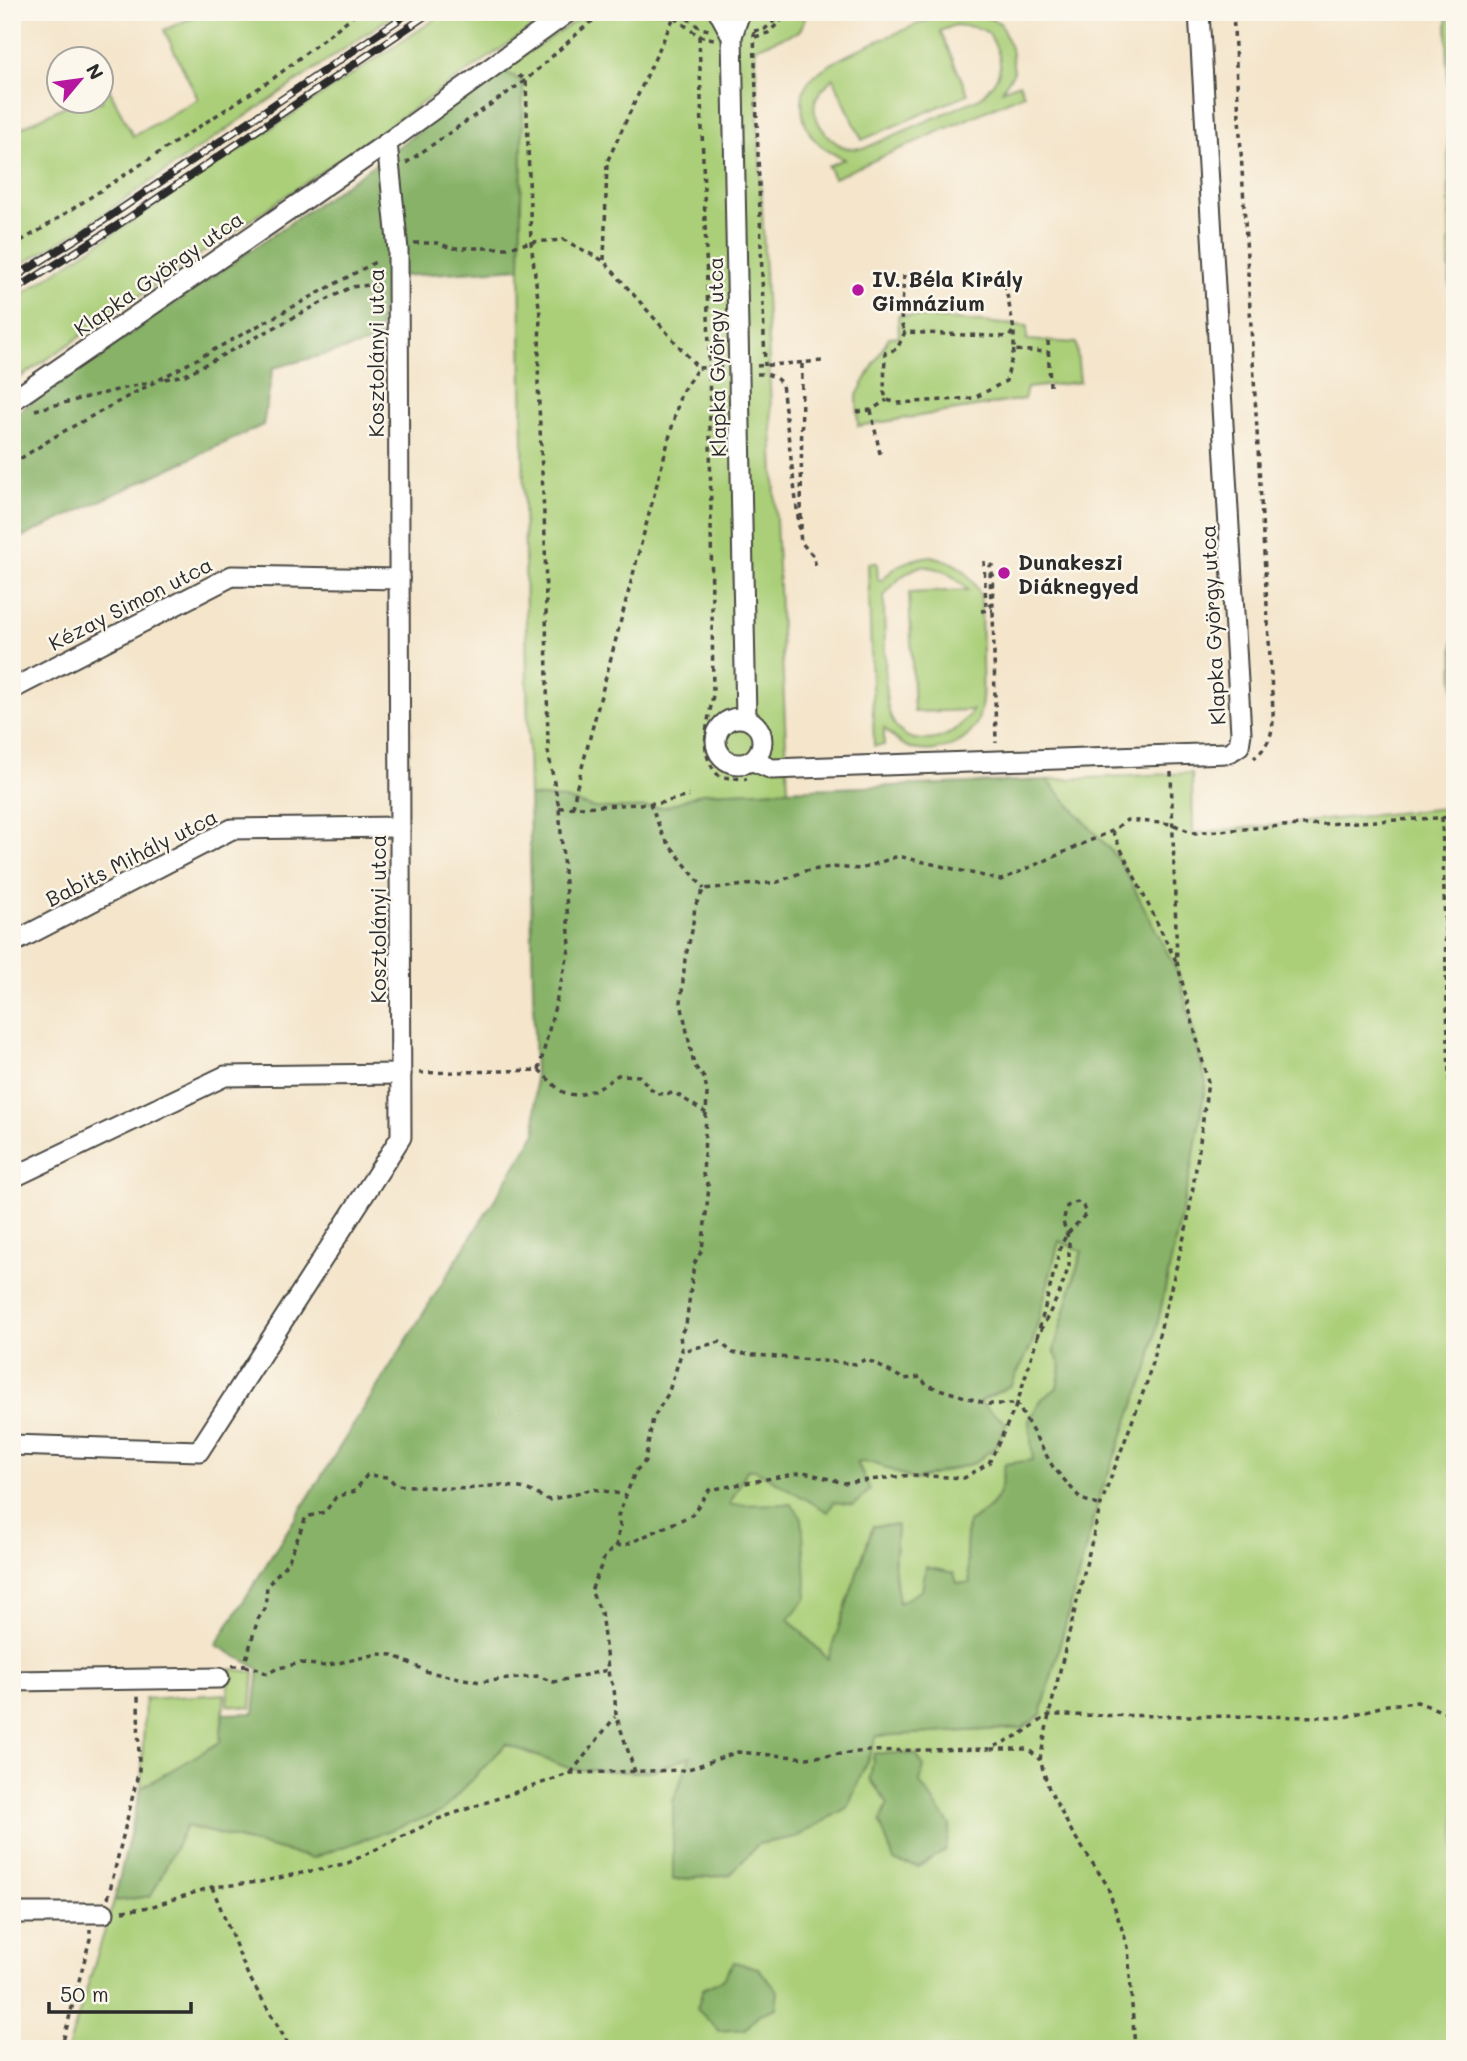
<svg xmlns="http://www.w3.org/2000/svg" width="1467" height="2061" font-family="Mali,sans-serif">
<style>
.green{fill:#aacf78;stroke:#6a7d52;stroke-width:2;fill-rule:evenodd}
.forest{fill:#87b268;stroke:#596e4a;stroke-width:2;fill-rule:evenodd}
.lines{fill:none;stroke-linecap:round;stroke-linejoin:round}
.street-casing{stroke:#494743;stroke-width:23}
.path{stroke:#494743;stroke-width:3.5;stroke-dasharray:5 5;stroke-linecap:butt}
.street{stroke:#fff;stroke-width:19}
.rail-casing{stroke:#2b2b2b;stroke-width:8}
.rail{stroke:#fbf7ec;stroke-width:5;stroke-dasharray:16;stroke-linecap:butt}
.poi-dot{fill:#b5179e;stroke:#fbf7ec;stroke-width:2.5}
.labels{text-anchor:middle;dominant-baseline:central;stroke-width:5;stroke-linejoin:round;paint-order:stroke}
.street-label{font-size:21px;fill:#2b2b2b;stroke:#fbf7ec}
.poi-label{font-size:21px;font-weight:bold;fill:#2b2b2b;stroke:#fbf7ec;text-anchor:start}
</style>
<rect width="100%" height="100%" fill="#fbf7ec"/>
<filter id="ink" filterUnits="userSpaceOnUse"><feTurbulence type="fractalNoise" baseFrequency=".0143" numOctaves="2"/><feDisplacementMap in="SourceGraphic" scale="14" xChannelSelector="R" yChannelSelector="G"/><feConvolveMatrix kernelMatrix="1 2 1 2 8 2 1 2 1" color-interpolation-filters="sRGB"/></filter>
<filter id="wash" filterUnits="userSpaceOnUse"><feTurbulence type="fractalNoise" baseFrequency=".00686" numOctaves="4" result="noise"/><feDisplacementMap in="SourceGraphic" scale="28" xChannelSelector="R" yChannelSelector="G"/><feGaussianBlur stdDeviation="1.57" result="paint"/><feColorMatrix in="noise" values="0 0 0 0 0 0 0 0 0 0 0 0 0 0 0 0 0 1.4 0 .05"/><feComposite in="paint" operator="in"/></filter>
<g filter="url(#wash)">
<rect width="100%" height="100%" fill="#f4e5cb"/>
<g class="green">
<path d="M205,12H398L80,230L12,270V132L73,102H102V87L107,85L133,136L198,99L164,30Z"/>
<path d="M446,12H555L12,383V301Z"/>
<path d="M589,12H704L726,14L731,12H807L800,31L755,48L788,790L702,793L666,807L630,808H594L565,799L529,796L520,268L523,82L502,70Z"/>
<path d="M947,12L978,13L1000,23L1011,48L1014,72L1002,90L1019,83L1024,94L834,178L828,166L844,159C824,150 809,140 804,119C801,108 801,91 808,82C826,58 916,26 947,12ZM955,25C965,26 979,26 988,33C990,35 993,41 994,43C1007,67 998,80 980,98L865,148C859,148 852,149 847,148C828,143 806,114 818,95C822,88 829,83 833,78L862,140L968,94L940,31Z"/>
<path d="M1447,12H1455V794Z"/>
<path d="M898,315L1027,326V340L1076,343L1080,382L1027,388L1024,399L858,426L857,395L889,337L899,336Z"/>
<path d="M931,556C957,561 971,573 981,597C981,619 982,641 982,662C983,703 987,742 935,750C911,753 899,744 884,728V745L874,746L868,563H877L878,580H882C897,564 909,559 931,556ZM921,566C943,568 953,575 968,590L909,593L914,712L973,710C961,727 947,740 925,740C880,741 886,686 885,655C885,635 884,615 884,596C895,582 904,572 921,566Z"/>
<path d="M1192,773L1193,833L1455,807V2049H68L114,1901L151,1896L186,1826L312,1858L441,1812L506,1744L571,1769L635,1772L655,1770L691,1756L673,1801V1880L730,1875L758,1844L796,1837L848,1807L877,1736L1022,1728L1041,1715L1100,1495L1148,1368L1194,1154L1206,1083L1120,861L1047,780Z"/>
<path d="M1059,1241L1082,1250L1054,1350L1061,1367L1057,1388L1042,1399L1029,1420L1033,1460L1005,1464C1000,1498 998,1505 968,1522L966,1550L970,1583C944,1583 922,1591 899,1604L894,1570L897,1525L873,1526L829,1660L788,1619L729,1505L747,1470L856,1461L875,1463L914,1480L974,1463L995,1447L978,1403L1011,1385L1032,1344Z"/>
<path d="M230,1669L254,1672L251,1708L227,1705Z"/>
<path d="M225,1694L220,1742L141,1788L145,1699Z"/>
</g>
<g class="forest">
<path d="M502,70L523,82L520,268L386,277L378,341L273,368L263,425L12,542V416L375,164Z"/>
<path d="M1047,780L1120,861L1179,975L1206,1083L1194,1154L1148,1368L1100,1495L1041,1714L1022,1728L877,1736L848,1807L796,1837L758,1844L730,1875L673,1880V1801L691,1756L655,1770L635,1772L571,1769L506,1744L441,1812L312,1858L186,1826L151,1896L114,1901L141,1788L220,1742L223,1714L254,1713L259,1669L216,1645L536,1133L529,796L565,799L594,808H630L666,807L702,793ZM1059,1241L1082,1251L1054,1350L1061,1367L1057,1388L1042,1399L1029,1420L1033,1460L1005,1464C1000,1498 998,1505 968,1522L966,1550L970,1583H957L954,1573L926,1567L922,1590L899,1603L894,1570L897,1525L873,1526L828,1659L788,1619L807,1598L802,1518L791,1504L729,1505L747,1470H755L828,1512L834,1502L854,1505L870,1490L857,1462L875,1463L914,1480L974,1463L995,1447L1007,1424L979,1402L1011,1385L1032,1344Z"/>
<path d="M874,1753L916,1754L924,1767L920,1783L950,1825L946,1850L918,1867L894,1861L880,1822L888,1804L870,1779Z"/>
<path d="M734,1962L758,1968L778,1991L776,2008L758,2015L746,2029L719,2031L697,2009L703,1989L722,1980Z"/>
</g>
</g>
<g filter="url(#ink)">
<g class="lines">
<defs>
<g id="street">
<path d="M719,12L732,36"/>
<path d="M740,12L732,36L746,718"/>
<path d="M12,401L387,143L568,12"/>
<path d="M12,689L232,576L399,579"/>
<circle cx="739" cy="741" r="23"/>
<path d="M753,761L772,769L1228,753L1239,746L1241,733L1199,12"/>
<path d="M12,943L232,829L400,827"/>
<path d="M12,1178L225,1076L401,1074"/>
<path d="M12,1445L199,1451L401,1137L398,250L387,143"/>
<path d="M12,1681L219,1678"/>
<path d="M12,1913H104"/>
</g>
</defs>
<use href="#street" class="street-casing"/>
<g class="path">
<path d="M667,12L699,36L714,39"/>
<path d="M679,12L700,28L709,30"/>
<path d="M1233,12L1273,710C1274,731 1270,745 1254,758"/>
<path d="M754,31L765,29L784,12"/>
<path d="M754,32L765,366"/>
<path d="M699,36L709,346L713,695C708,726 696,753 720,777L747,779"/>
<path d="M755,37L768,33L790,12"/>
<path d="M406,163L526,80L589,23L613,12"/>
<path d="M414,243H438L451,248H508L531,242L564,240L604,261L698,368L722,367"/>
<path d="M12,246L40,230L274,78L358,12"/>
<path d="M604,260L607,162L674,17"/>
<path d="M904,275L901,323L905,332"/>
<path d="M1005,284L1014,330"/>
<path d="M1048,341L1050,386"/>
<path d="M1014,350L1006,381L974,398L898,403L887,400L884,392L885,353L897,349L905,332L1009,337L1014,330V350L1048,352"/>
<path d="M757,366L822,361"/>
<path d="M757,374C769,374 774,375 782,384L801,542L813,556L816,566"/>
<path d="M165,379L185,375L351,287L380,284"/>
<path d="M35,410L154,381"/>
<path d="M871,410L880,454"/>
<path d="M857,412L871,410L887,400"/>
<path d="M12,464L59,434L379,260"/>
<path d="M801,529L802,363"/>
<path d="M984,561L986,607L991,606L990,566L992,565L996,743"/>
<path d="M981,611L993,610"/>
<path d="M650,803L663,836L704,889"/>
<path d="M573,807L576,790L681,393L698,368"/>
<path d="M559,808L660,803L689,796"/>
<path d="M1442,817L1455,1299"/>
<path d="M1112,831L1176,961"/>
<path d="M539,1070C546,1076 552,1084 560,1090C578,1103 603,1086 618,1075L639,1076L656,1094L675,1093L706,1113"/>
<path d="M419,1073L539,1070L570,946L559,808L548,751L545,537L538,383L540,315L531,242L526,80L514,73"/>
<path d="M1037,1338L1061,1245L1067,1234L1086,1214L1083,1206L1077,1202L1067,1206L1063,1222L1069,1241V1266L1059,1294L1037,1338L1017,1404L1053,1467L1081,1499L1098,1505"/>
<path d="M616,1546L625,1545L692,1515L709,1490L804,1472L844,1483L912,1475L964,1478L989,1463L1017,1404H988L926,1385L921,1377L904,1379L866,1359L856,1364L733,1353L720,1342L682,1351"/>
<path d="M232,1666H244L258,1619L265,1609L267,1586L288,1562L306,1517L325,1512L336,1497L355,1491L367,1475L388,1477L396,1485L466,1489L500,1485L526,1489L549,1500L593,1489L626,1495"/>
<path d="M244,1666L259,1669L267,1674L278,1668L301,1663L325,1666L378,1654L393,1655L428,1672L480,1682L537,1676L554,1682L608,1670"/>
<path d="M991,1749H1028L1040,1760"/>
<path d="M635,1772L616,1715L614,1687L609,1678L601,1612L591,1591L605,1556L616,1546L620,1526L618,1516L635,1472L645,1461L653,1418L668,1394L682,1351L680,1335L686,1325L694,1264L702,1250L709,1187L703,1175L707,1094L705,1079L694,1065L681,1003L685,959L692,931L695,906L704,889L778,882L805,871L831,867L861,869L898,856L1001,880L1112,831L1127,820L1172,824L1193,833L1282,826L1455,817"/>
<path d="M571,1773L615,1717"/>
<path d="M212,1887L247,1973L291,2049"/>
<path d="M108,1898L139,1770L138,1696"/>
<path d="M123,1911L150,1907L212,1887L260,1882L348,1863L438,1819L571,1773L686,1770L738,1752L807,1758L866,1751L989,1749L1021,1734L1049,1715L1345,1717L1387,1705L1417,1702L1455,1716"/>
<path d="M61,2049L90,1939V1929"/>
<path d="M1135,2049L1128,1947L1107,1885L1072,1832L1049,1789L1040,1760L1049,1715L1101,1504L1147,1382L1187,1225L1199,1149L1208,1082L1177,962L1171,772"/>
</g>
<use href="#street" class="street"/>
<defs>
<g id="rail">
<path d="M12,279L84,234L410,12"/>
<path d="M12,292L115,227L431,12"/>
</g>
</defs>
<use href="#rail" class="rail-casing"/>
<use href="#rail" class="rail"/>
</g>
</g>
<g class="poi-dot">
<circle cx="858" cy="290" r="7"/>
<circle cx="1004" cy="573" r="7"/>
</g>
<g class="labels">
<g class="street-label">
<text transform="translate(158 273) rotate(-35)">Klapka György utca</text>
<text transform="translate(375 353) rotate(-90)">Kosztolányi utca</text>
<text transform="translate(716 357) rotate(-91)">Klapka György utca</text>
<text transform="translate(130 603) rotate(-27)">Kézay Simon utca</text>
<text transform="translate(1212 625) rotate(-93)">Klapka György utca</text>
<text transform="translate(131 857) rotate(-27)">Babits Mihály utca</text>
<text transform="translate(377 919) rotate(-90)">Kosztolányi utca</text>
</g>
<g class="poi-label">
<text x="872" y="278">IV. Béla Király<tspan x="872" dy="24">Gimnázium</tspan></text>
<text x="1018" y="561">Dunakeszi<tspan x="1018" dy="24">Diáknegyed</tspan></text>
</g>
</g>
<rect width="1467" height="2061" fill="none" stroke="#fbf7ec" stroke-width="42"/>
<g transform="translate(80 80) rotate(61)"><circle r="33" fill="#fbf7ec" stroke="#a8a59f" stroke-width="2"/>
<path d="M0-5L12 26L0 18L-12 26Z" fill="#b5179e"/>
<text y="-10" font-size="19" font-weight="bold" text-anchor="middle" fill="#2b2b2b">N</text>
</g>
<path d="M49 2002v10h142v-10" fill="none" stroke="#2b2b2b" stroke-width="3.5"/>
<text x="60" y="2002" font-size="21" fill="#2b2b2b" stroke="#fbf7ec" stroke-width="5" paint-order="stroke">50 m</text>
</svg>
